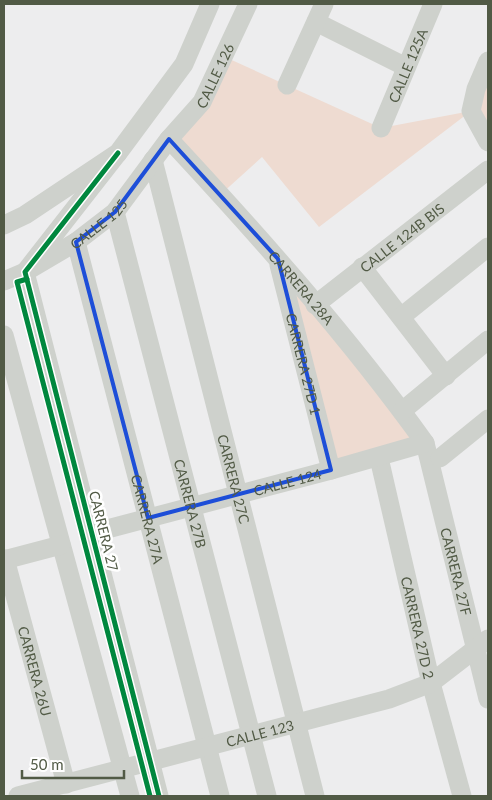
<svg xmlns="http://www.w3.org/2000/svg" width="492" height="800" font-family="Lato,sans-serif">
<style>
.green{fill:#eedbd1}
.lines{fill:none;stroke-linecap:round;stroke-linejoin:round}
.minor{stroke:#ced1cc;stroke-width:19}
.cycleway-casing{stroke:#fff;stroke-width:8}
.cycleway{stroke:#00873e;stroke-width:5}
.marked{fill:none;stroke:#1d4ed8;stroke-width:4;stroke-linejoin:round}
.labels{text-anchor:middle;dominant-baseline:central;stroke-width:5;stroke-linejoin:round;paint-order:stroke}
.street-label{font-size:14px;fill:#515a45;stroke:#fff}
</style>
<rect width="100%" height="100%" fill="#ededee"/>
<g class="green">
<path d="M225,57L381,128L471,111L488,61V142L471,111L319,227L262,157L220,195L169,139Z"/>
<path d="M278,259L425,443L331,470Z"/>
</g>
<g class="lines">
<g class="minor">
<path d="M316,22L406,67"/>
<path d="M488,61L476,89L471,111L488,142"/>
<path d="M287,85L324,4"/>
<path id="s1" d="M381,128L433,4"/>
<path id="s2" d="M169,139C259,236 348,336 425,443L488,699"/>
<path d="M118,153L25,272L159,796"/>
<path id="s3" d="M153,160L315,796"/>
<path id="s4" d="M115,212L267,796"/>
<path d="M4,225L25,215L118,153L184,64L210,4"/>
<path id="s5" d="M76,242L220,796"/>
<path id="s6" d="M279,265L331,470"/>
<path d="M362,267L446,376"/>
<path id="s7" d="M4,281L25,272L76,242L115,212L169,139L202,102L248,4"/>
<path id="s8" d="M315,305L488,170"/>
<path d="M401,317L488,247"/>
<path d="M4,335L130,796"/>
<path d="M402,411L488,340"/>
<path id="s9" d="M379,458L431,683L462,796"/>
<path d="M440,458L488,419"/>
<path id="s10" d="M92,533L331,470L425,443"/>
<path id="s11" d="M5,559L66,784"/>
<path d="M4,560L61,545"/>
<path id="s12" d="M18,796L389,699L431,683L488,639"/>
</g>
<defs>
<g id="cycleway">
<path d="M118,153L25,272L159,796"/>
<path d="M27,279L17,282L150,796"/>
</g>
</defs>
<use href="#cycleway" class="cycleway-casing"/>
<use href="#cycleway" class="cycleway"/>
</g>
<path class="marked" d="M169,139L278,259L331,470L148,518L76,242L115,212Z"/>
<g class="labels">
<g class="street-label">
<text stroke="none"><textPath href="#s1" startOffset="68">CALLE 125A</textPath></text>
<text stroke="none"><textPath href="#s7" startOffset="301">CALLE 126</textPath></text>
<text stroke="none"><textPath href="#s7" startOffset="111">CALLE 125</textPath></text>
<text stroke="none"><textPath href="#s8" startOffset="110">CALLE 124B BIS</textPath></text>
<text stroke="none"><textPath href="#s2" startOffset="199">CARRERA 28A</textPath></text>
<text stroke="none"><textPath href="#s6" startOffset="102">CARRERA 27D 1</textPath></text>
<text stroke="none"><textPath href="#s3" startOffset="329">CARRERA 27C</textPath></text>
<text stroke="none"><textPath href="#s10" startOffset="202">CALLE 124</textPath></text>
<text stroke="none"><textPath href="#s4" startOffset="301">CARRERA 27B</textPath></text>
<text stroke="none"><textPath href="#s5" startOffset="286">CARRERA 27A</textPath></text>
<text transform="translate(104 531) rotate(76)">CARRERA 27</text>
<text stroke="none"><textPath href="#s2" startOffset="530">CARRERA 27F</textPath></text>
<text stroke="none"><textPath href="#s9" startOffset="174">CARRERA 27D 2</textPath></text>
<text stroke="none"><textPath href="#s11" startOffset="116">CARRERA 26U</textPath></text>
<text stroke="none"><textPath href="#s12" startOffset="250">CALLE 123</textPath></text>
</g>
</g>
<rect width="492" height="800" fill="none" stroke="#515a45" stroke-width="10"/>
<path d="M22 770v8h102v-8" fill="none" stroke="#515a45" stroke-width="2.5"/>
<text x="30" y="770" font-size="15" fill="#515a45" stroke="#ffffff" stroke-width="4" paint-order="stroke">50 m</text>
</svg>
